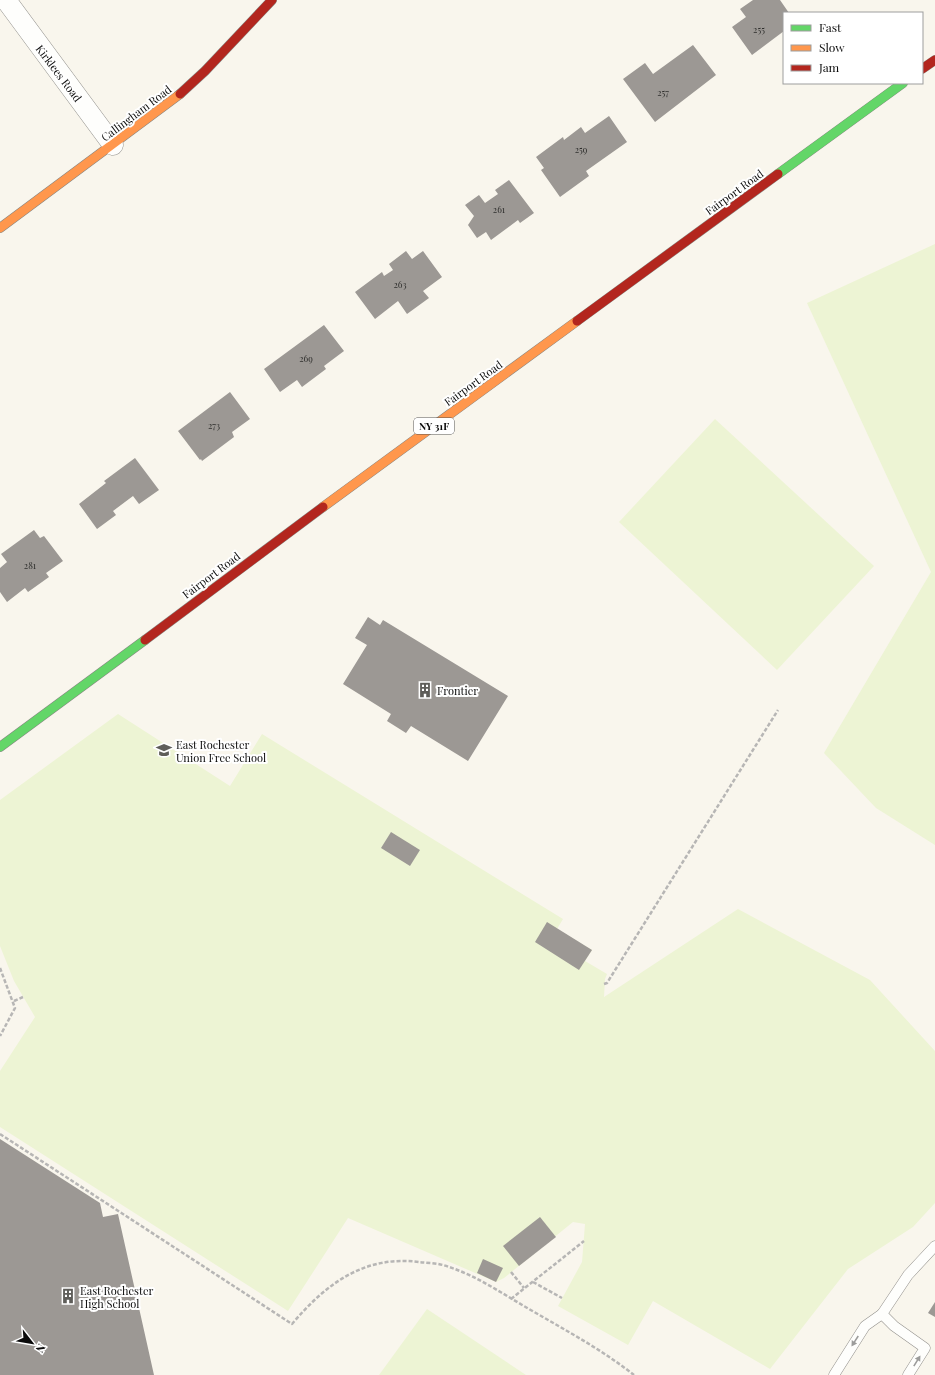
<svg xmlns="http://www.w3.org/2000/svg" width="935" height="1375" font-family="'Playfair Display',serif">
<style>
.pitch{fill:#edf4d4}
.building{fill:#9c9894}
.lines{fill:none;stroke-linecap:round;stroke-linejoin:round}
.lane-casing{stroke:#92908c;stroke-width:11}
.street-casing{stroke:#92908c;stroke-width:21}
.fast-casing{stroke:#888783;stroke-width:10}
.slow-casing{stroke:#888783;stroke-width:10}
.jam-casing{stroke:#888783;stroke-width:10}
.path{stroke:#b7b6b5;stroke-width:2.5;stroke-dasharray:4 2;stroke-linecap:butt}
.lane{stroke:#fefefc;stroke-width:10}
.street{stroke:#fefefc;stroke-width:20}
.fast{stroke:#63d668;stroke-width:9}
.slow{stroke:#ff974d;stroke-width:9}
.jam{stroke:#b3261e;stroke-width:9}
.oneway{fill:#9c9c9b}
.labels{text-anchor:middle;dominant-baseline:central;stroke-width:4;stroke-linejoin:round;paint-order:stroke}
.number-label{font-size:9px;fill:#2e2e2c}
.shield{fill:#fff;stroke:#545454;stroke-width:1}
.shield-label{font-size:10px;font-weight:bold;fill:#0a0a0a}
.street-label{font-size:11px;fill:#0a0a0a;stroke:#fff}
.poi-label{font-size:11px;fill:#0a0a0a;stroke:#fff;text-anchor:start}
</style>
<rect width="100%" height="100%" fill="#f9f6ed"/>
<g class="pitch">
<path d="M935,244V845L876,808L824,753L931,572L807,303Z"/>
<path d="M715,419L874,566L777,670L619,522Z"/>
<path d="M118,714L230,786L262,734L563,919L557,929L592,950L585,961L607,974L605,979L604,997L738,909L870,980L935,1051V1203L913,1227L848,1269L770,1369L653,1301L628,1345L558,1306L582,1262L585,1224L573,1222L504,1278L496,1282L348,1218L288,1311L0,1127V1071L35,1017L14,981L0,946V800Z"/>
<path d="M427,1309L526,1375H379Z"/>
</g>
<g class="building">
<path d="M753,0H780L789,13H784V31L752,55L732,27L746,17L740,9Z"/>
<path d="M693,45L716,75L655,122L623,79L645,63L653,74Z"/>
<path d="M609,116L627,142L586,171L589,176L560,197L541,170L544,168L536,157L563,137L564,140L581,127L585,133Z"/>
<path d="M509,180L534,213L520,223L518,220L491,240L486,232L477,238L468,225L474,216L465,205L479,195L485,203L498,194L495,190Z"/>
<path d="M406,251L412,259L423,251L442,277L423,291L429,298L407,314L398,301L375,319L355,292L382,272L384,276L393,270L389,264Z"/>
<path d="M324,325L344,351L324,366L326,369L302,387L297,380L280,392L264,369Z"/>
<path d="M230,392L250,419L232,432L234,437L202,461L201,459L200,460L178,431Z"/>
<path d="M135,458L159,490L139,504L133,496L113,511L116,515L97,529L79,504L106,483L104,481Z"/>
<path d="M34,530L40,538L44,536L63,561L46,573L49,577L28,592L25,588L7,602L0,592V568L7,562L1,554Z"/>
<path d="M368,617L380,625L383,620L508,696L468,761L411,726L406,733L387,721L391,714L343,684L367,645L355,638Z"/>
<path d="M391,832L420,850L410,866L381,848Z"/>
<path d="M547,922L592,950L579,970L535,942Z"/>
<path d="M0,1139L100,1203L103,1217L118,1214L154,1375H0Z"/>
<path d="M540,1217L556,1237L519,1266L503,1246Z"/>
<path d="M483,1259L503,1268L496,1282L477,1273Z"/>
<path d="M935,1302V1317L928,1313Z"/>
</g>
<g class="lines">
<defs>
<g id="lane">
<path d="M834,1375L865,1326L882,1314"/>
<path d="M908,1375L925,1348L894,1326L882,1314L908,1275L935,1246"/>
</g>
<path id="street" d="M6,0L113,145"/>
<g id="fast">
<path d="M778,174L903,83"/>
<path d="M0,747L145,640"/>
</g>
<g id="slow">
<path d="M0,228L180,94"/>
<path d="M323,507L577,321"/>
</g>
<g id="jam">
<path d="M922,69L935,60"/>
<path d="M180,94L205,71L272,0"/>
<path d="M577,321L778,174"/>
<path d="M145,640L323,507"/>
</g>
</defs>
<use href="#lane" class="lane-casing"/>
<use href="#street" class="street-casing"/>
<use href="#fast" class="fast-casing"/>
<use href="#slow" class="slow-casing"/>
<use href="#jam" class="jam-casing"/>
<g class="path">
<path d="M0,968L15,1008L0,1036"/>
<path d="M604,984L607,983L778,710"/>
<path d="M14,1001L23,997"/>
<path d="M0,1134L292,1324C326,1284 364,1255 419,1262C428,1263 439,1263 449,1267C477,1276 503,1294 529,1309C565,1330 601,1349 634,1375"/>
<path d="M511,1272L524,1288"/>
<path d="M533,1282L562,1298"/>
<path d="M511,1299L584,1241"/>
</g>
<use href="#lane" class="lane"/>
<use href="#street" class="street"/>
<use href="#fast" class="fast"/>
<use href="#slow" class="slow"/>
<use href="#jam" class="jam"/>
</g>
<defs><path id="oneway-solid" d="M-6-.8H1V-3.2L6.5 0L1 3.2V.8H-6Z"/></defs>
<g class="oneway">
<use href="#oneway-solid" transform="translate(855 1341) rotate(123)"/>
<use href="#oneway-solid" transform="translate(917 1361) rotate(-58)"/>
</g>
<defs>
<symbol id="building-bare" viewBox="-9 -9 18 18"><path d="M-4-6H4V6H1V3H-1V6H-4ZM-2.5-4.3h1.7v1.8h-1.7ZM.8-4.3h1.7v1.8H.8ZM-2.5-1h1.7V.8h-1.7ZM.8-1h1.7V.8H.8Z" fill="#5e5d59" stroke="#fff" stroke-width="2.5" paint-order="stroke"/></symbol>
<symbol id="school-bare" viewBox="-9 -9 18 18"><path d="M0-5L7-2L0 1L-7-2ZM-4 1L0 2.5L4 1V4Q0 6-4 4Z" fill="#5e5d59" stroke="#fff" stroke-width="2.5" paint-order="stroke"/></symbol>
</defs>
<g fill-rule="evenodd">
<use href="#building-bare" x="414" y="679" width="22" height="22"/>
<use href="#school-bare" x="153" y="739" width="22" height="22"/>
<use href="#building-bare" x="57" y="1285" width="22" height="22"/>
</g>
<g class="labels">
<g class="number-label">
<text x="759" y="29">255</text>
<text x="663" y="92">257</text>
<text x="581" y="149">259</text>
<text x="499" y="209">261</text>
<text x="400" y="284">263</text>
<text x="306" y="358">269</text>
<text x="214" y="425">273</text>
<text x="30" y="565">281</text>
</g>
<rect class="shield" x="414" y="418" width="40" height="16" rx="3"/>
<g class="shield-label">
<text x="434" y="426">NY 31F</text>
</g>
<g class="street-label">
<text transform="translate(59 73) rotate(53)">Kirklees Road</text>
<text transform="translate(136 113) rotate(-37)">Callingham Road</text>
<text transform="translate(734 192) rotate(-36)">Fairport Road</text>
<text transform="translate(473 383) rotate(-36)">Fairport Road</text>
<text transform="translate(211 575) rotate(-37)">Fairport Road</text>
</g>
<g class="poi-label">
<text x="437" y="690">Frontier</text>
<text x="176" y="744">East Rochester<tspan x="176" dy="13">Union Free School</tspan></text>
<text x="80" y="1290">East Rochester<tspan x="80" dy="13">High School</tspan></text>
</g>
</g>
<rect x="783" y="12" width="140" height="72" fill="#ffffff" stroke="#9d9d9d"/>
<rect x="791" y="25" width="20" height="6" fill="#63d668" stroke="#9d9d9d"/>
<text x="819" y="32" font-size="12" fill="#0a0a0a">Fast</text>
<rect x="791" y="45" width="20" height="6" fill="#ff974d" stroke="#9d9d9d"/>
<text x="819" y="52" font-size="12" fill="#0a0a0a">Slow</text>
<rect x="791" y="65" width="20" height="6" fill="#b3261e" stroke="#9d9d9d"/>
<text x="819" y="72" font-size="12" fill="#0a0a0a">Jam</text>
<g transform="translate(32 1343) rotate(121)" stroke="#ffffff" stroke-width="3" paint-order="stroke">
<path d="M0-3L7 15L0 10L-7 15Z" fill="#0a0a0a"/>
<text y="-6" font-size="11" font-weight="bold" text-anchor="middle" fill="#0a0a0a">N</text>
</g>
</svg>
